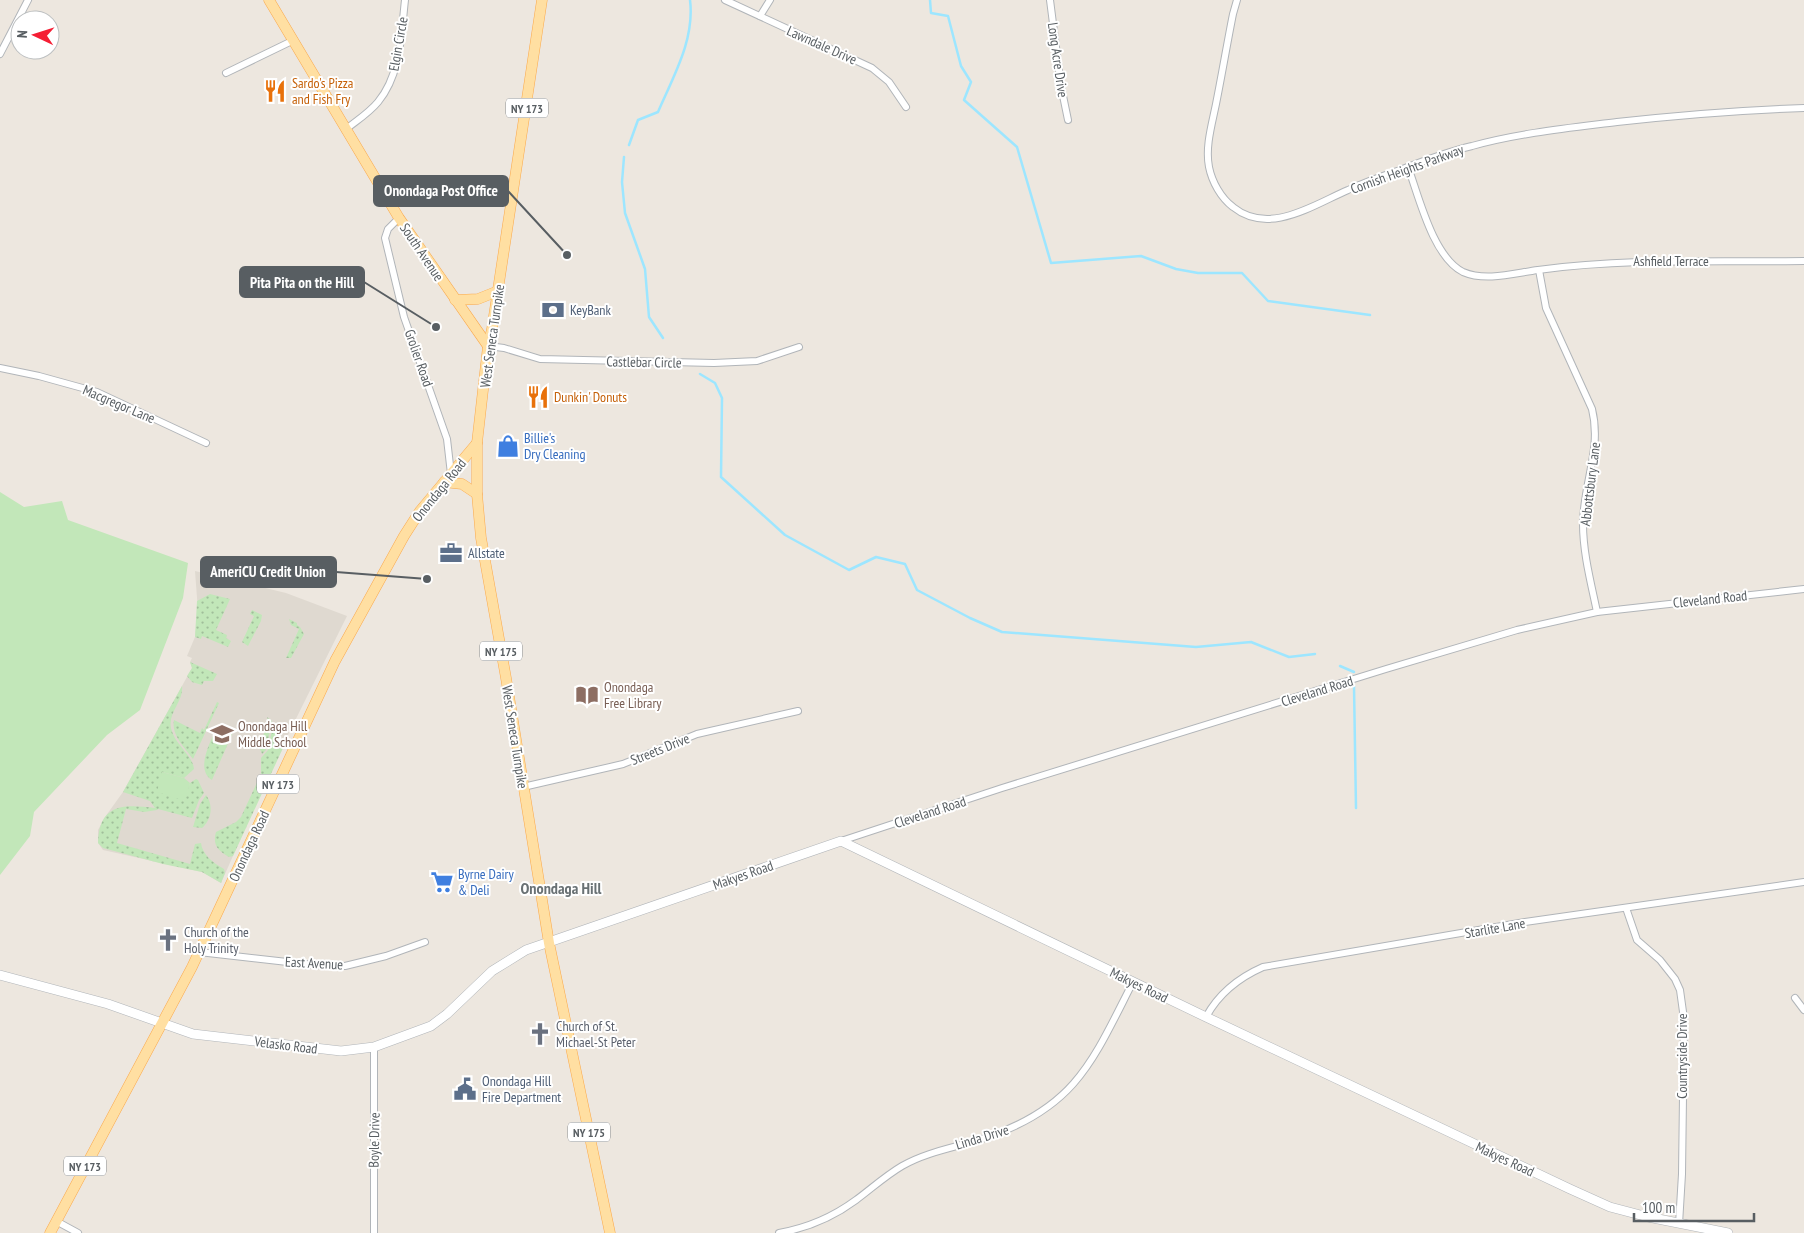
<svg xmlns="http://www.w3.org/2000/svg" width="1804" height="1233" font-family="'PT Sans Narrow',sans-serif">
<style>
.education{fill:#dfd9d0}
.grass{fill:url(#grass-dots)}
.green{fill:#c2e7b9}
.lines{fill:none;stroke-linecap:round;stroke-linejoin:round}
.stream{stroke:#9de6ff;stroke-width:2.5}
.minor-casing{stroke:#b1b5b9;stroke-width:8}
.tertiary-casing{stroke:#b1b5b9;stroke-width:10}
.primary-casing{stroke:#fba94b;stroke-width:11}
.minor{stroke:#fff;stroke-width:6}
.tertiary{stroke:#fff;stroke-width:9}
.primary{stroke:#ffdfa2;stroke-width:10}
.labels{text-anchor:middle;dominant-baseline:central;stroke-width:4;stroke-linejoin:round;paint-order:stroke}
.shield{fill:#fff;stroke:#8a8e91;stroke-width:1}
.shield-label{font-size:12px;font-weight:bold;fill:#585e62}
.street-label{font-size:14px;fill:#585e62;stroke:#fff}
.food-label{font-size:14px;fill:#c56008;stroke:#fff;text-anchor:start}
.service-label{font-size:14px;fill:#4e5e75;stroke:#fff;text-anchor:start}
.shop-label{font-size:14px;fill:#366cbe;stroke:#fff;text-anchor:start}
.education-label{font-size:14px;fill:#785e54;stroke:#fff;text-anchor:start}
.worship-label{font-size:14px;fill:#5b616d;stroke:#fff;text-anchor:start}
.quarter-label{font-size:16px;font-weight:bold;fill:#697174;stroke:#fff}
.leader{fill:none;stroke:#585e62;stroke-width:2}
.callout-dot{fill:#585e62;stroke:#fff;stroke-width:2}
.callout{fill:#585e62;stroke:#585e62;stroke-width:2}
.callout-label{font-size:15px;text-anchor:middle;font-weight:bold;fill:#fff}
</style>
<defs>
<pattern id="grass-dots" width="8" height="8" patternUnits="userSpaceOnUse" patternTransform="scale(1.25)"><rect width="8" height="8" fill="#c2e7b9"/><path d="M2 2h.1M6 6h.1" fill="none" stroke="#a0be9a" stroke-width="1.8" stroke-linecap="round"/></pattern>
</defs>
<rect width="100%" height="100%" fill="#ede7df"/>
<path class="education" d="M195,571L286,593L347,616L276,759L221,883L202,872L103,850L98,843V830L105,817L123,792L192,668L190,662L192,658L187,656L195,637L198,611Z"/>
<g class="grass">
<path d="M210,594L230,599L216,630L227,635L226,638L231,641L228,647L202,636L201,639L195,637L197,601Z"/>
<path d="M252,610L262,615L261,621L248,646L242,642L254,616L250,614Z"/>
<path d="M289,619L297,623V625L300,627L304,634L291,658H286L299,629L291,625Z"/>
<path d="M190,662L217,674L213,681H204L202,685L192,682L187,676L192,668Z"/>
<path d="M182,686C184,701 168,712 171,728C174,744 193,755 194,769L184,778L162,772L184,801L190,783L196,779L198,780L204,793L199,800L192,818L158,809L157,810L144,812L126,809L117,843L190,864L195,844L201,843C202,854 213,863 224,869L225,873L221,883L202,872L163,864L103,848L98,843C99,804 123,804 155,808L150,801L123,792Z"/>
<path d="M217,702L219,703L193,759C185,748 171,735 174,720L200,733L202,728L204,730Z"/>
<path d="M267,717L272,721L266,750L262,754L257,742L261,740L269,723Z"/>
<path d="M273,724L279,736L283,748L233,856L229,857C219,851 212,846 216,832L236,822L241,817L261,774V758L268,750Z"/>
<path d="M218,725L233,732L212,780C194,769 212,739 218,725Z"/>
<path d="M206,795C214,806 211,820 202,828L193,827L200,804Z"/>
</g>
<g class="green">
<path d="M0,492L24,507L62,501L68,520L188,563L183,598L140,710L107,735L34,812L30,836L0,875Z"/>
<path d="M162,772L184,778L190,783L185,801L157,792Z"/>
</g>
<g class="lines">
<g class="stream">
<path d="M930,0L931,13L948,16L961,66L971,82L964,100L1017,147L1051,263L1141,256L1176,269L1198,273H1242L1268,301L1370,315"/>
<path d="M629,145L638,120L658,112C673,77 695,40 690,0"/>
<path d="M624,157L622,182L625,213L645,269L649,317L663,338"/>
<path d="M700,374L715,383L722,398L721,477L785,535L849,570L876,557L905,564L917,590L970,618L1002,632L1196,647L1251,642L1289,657L1315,654"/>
<path d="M1340,666L1354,672"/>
<path d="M1354,686L1356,808"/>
</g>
<defs>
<g id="minor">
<path d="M725,0L872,68L889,82L906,107"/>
<path d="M1050,0L1061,86L1068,120"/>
<path d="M1237,0L1233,14C1227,44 1222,74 1216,104C1212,124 1205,147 1209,167C1212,182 1221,198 1233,207C1269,236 1313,205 1348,190C1365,182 1382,176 1400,170C1423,161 1447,152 1472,146C1519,133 1569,128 1617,122C1680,115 1741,110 1804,108"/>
<path d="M760,16L770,0"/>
<path d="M0,54L28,0"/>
<path d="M226,73L294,40"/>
<path d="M345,130C356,121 369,113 378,102C401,74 401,35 405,0"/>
<path d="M1408,167C1419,197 1433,257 1463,272C1486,282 1515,273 1538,270C1626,258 1715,262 1804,261"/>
<path d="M399,218L388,229L385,238L404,317L447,439L451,474"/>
<path d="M1539,270L1546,308L1592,409C1602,449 1583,484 1583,524C1583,553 1591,583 1597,612"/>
<path d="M488,346L504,348L540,359L714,363L757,361L799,347"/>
<path d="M0,368L39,376L97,392L206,443"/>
<path d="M523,787L623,764L697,734L798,711"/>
<path d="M841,841L1002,788L1386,669L1517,630L1597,612L1804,589"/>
<path d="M1626,908L1637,940L1660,960L1675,979L1680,990L1684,1019L1682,1174L1679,1224"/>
<path d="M199,952L314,965L345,966L386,956L425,942"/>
<path d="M1795,998L1804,1010"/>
<path d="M1206,1017C1219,993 1238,978 1263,967L1525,922L1804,882"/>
<path d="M56,1221L78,1233"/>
<path d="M374,1233V1047"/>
<path d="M779,1233C807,1228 833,1217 856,1200C871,1189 885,1176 902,1166C928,1151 959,1147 988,1137C1077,1106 1093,1060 1133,982"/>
</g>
<path id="tertiary" d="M0,975L108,1004L193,1034L341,1051L374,1047L431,1026L447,1014L492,971L526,950L841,841L1206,1017L1570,1189L1610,1207L1648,1217L1728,1233"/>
<g id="primary">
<path d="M269,0L399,218L488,346"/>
<path d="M542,0L492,329L488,346L477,443V494L481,538L506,678L549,943L610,1233"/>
<path d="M455,300L478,299L498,291"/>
<path d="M444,482L462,484L477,494"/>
<path d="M50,1233L192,967L335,661L404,536L420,511L477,443"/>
</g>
</defs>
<use href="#minor" class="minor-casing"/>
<use href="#tertiary" class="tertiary-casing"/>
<use href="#primary" class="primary-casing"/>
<use href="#minor" class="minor"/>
<use href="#tertiary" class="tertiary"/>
<use href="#primary" class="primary"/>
</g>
<defs>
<symbol id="restaurant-bare" viewBox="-9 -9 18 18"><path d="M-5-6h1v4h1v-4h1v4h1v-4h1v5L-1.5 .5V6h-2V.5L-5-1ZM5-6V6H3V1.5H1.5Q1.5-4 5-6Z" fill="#e8710a" stroke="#fff" stroke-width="2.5" paint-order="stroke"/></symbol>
<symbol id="bank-bare" viewBox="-9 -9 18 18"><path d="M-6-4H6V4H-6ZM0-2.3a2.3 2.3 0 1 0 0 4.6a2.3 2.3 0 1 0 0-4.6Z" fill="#5c6f8a" stroke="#fff" stroke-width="2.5" paint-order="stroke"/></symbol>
<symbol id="shop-bare" viewBox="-9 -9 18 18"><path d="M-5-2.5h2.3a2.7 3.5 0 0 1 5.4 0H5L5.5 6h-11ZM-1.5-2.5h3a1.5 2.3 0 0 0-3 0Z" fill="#3f7fe0" stroke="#fff" stroke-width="2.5" paint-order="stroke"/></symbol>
<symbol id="office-bare" viewBox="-9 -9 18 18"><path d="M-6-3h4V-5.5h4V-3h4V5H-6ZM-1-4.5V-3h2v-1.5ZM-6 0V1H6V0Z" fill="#5c6f8a" stroke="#fff" stroke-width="2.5" paint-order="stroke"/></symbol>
<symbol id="library-bare" viewBox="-9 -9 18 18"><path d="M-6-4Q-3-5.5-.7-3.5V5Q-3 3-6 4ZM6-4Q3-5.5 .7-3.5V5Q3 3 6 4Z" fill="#8d6e63" stroke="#fff" stroke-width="2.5" paint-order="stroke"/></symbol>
<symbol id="school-bare" viewBox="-9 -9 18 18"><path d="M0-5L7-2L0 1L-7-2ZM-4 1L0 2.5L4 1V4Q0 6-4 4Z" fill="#8d6e63" stroke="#fff" stroke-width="2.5" paint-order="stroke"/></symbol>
<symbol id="supermarket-bare" viewBox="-9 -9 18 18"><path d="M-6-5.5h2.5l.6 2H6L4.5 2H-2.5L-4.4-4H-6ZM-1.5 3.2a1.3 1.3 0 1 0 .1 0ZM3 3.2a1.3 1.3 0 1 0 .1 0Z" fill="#3f7fe0" stroke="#fff" stroke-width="2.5" paint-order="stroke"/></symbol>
<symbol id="church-bare" viewBox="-9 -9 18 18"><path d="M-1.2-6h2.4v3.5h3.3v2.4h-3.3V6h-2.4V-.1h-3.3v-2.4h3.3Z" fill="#6b7280" stroke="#fff" stroke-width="2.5" paint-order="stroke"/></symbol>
<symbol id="civic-bare" viewBox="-9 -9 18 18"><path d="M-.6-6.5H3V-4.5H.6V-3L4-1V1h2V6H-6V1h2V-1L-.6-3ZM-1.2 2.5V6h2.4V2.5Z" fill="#5c6f8a" stroke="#fff" stroke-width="2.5" paint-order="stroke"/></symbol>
</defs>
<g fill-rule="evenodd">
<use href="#restaurant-bare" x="259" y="75" width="32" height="32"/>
<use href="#bank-bare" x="537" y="294" width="32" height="32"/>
<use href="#restaurant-bare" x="522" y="381" width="32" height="32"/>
<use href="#shop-bare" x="492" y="430" width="32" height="32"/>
<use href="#office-bare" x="435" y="537" width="32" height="32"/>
<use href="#library-bare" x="571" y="679" width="32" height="32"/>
<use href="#school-bare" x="206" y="718" width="32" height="32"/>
<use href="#supermarket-bare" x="426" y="866" width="32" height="32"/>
<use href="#church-bare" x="152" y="924" width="32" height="32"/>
<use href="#church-bare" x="524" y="1018" width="32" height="32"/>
<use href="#civic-bare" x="449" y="1073" width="32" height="32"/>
</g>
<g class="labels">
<g class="shield">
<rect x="506" y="98.5" width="42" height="19" rx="4"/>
<rect x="480" y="641.5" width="42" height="19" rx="4"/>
<rect x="257" y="774.5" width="42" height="19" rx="4"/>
<rect x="568" y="1122.5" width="42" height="19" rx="4"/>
<rect x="64" y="1156.5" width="42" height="19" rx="4"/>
</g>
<g class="shield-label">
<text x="527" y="108">NY 173</text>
<text x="501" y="651">NY 175</text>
<text x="278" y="784">NY 173</text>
<text x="589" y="1132">NY 175</text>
<text x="85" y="1166">NY 173</text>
</g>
<g class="street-label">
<text transform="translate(398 44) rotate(-80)">Elgin Circle</text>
<text transform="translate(822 45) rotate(24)">Lawndale Drive</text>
<text transform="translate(1058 60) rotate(82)">Long Acre Drive</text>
<text transform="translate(1407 169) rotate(-20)">Cornish Heights Parkway</text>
<text transform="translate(422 252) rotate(56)">South Avenue</text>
<text x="1671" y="261">Ashfield Terrace</text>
<text transform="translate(492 336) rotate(-82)">West Seneca Turnpike</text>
<text transform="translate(419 358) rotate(71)">Grolier Road</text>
<text transform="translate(644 362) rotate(1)">Castlebar Circle</text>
<text transform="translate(119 404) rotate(23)">Macgregor Lane</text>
<text transform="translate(1590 484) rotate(-83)">Abbottsbury Lane</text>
<text transform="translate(439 490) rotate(-51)">Onondaga Road</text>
<text transform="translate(1710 599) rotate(-6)">Cleveland Road</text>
<text transform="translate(1317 691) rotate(-17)">Cleveland Road</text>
<text transform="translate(515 737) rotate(81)">West Seneca Turnpike</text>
<text transform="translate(660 749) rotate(-22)">Streets Drive</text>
<text transform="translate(930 812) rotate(-18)">Cleveland Road</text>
<text transform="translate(249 846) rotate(-65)">Onondaga Road</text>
<text transform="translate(743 875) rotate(-19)">Makyes Road</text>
<text transform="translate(1495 928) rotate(-10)">Starlite Lane</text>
<text transform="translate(314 963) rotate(3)">East Avenue</text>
<text transform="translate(1139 985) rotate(26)">Makyes Road</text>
<text transform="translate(286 1045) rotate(7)">Velasko Road</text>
<text transform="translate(1682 1056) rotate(-90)">Countryside Drive</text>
<text transform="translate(982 1137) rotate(-17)">Linda Drive</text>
<text transform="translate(374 1140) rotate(-89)">Boyle Drive</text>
<text transform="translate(1505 1159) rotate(25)">Makyes Road</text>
</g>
<g class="food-label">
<text x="292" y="83">Sardo's Pizza<tspan x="292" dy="16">and Fish Fry</tspan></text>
<text x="554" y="397">Dunkin' Donuts</text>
</g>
<g class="service-label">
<text x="570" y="310">KeyBank</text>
<text x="468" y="553">Allstate</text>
<text x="482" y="1081">Onondaga Hill<tspan x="482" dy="16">Fire Department</tspan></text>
</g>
<g class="shop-label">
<text x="524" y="438">Billie's<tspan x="524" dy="16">Dry Cleaning</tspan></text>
<text x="458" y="874">Byrne Dairy<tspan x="458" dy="16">&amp; Deli</tspan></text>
</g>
<g class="education-label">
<text x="604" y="687">Onondaga<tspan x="604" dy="16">Free Library</tspan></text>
<text x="238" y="726">Onondaga Hill<tspan x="238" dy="16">Middle School</tspan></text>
</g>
<g class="worship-label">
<text x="184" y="932">Church of the<tspan x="184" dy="16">Holy Trinity</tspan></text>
<text x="556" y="1026">Church of St.<tspan x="556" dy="16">Michael-St Peter</tspan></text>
</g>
<g class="quarter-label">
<text x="561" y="888">Onondaga Hill</text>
</g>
</g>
<path class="leader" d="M567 255L508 191M436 327L364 282M427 579L336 572"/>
<g class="callout-dot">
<circle cx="567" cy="255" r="5"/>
<circle cx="436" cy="327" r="5"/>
<circle cx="427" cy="579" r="5"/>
</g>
<g class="callout">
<rect x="374" y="176" width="134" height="30" rx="5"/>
<rect x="240" y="267" width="124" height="30" rx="5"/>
<rect x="201" y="557" width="135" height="30" rx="5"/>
</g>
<g class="callout-label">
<text x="441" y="196">Onondaga Post Office</text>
<text x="302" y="288">Pita Pita on the Hill</text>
<text x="268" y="577">AmeriCU Credit Union</text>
</g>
<g transform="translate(35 35) rotate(274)"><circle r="24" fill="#ffffff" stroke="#bcbfc0"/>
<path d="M0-4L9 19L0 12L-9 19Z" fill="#f51e34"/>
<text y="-8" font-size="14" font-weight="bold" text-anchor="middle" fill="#585e62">N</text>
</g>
<path d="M1634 1213v8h120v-8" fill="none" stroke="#585e62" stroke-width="2.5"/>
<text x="1642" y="1213" font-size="15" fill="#585e62" stroke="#ffffff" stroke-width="4" paint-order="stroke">100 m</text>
</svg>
